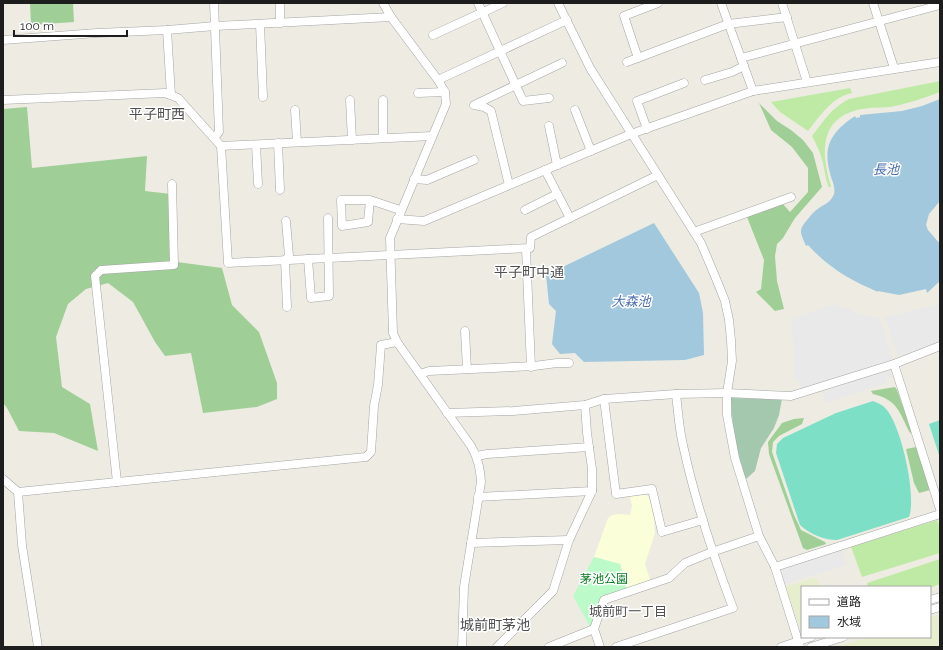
<svg xmlns="http://www.w3.org/2000/svg" width="943" height="650" font-family="Raleway,'Noto Sans JP',sans-serif">
<style>
.education{fill:#faffda}
.farmland{fill:#e7eecd}
.grass{fill:#bfeaa6}
.forest{fill:#9fcf96}
.cemetery{fill:#a3c8ad}
.park{fill:#bdfaca}
.pitch{fill:#7edfc7}
.parking{fill:#e9e9e9}
.water{fill:#a1c8dd}
.lines{fill:none;stroke-linecap:round;stroke-linejoin:round}
.minor-casing{stroke:#a4a4a4;stroke-width:9}
.minor{stroke:#fff;stroke-width:8}
.labels{text-anchor:middle;dominant-baseline:central;stroke-width:3;stroke-linejoin:round;paint-order:stroke}
.park-label{font-size:12px;fill:#097c22;stroke:#fff}
.water-label{font-size:13px;font-style:italic;fill:#486dae;stroke:#fff}
.neighbourhood-label{font-size:13px;fill:#505050;stroke:#fff}
.quarter-label{font-size:14px;fill:#505050;stroke:#fff}
</style>
<rect width="100%" height="100%" fill="#eeece2"/>
<path class="education" d="M646,495L649,497L654,518L655,533L645,564L651,583L627,590L620,564L594,557L608,518L612,515L618,514L630,515L632,506L630,496Z"/>
<g class="farmland">
<path d="M816,577L820,587H802L801,631L786,587Z"/>
<path d="M940,615V645L933,647H838L869,637H930V617Z"/>
</g>
<g class="grass">
<path d="M940,81V92C924,98 907,104 890,107C881,108 872,107 862,109C819,117 821,152 831,186L829,188C825,179 825,169 822,160C820,151 816,144 812,136C825,120 829,110 849,99Z"/>
<path d="M850,88L852,93C832,97 820,116 808,131L780,112L771,102Z"/>
<path d="M937,520L940,528V553L862,577L851,547Z"/>
<path d="M940,559V584L930,588L868,587L867,583Z"/>
</g>
<g class="forest">
<path d="M30,3H73L74,22L31,25Z"/>
<path d="M759,103L777,121L791,130L803,140L813,153L822,187L795,218L783,238L777,244L775,256L777,281L784,309L775,311L756,292L761,289L764,260L747,217L783,204L790,212L808,192V168L792,147L771,130Z"/>
<path d="M27,107L32,168L147,156L145,191L171,194L177,262L222,268L232,305L259,332L277,383V399L257,407L203,413L191,353L165,356L155,342L133,302L108,283L86,289L68,304L56,337L62,387L90,404L98,451L54,433L19,431L7,408L3,403V109Z"/>
<path d="M895,387L897,390L912,432L910,433C899,412 898,400 873,394L871,391Z"/>
<path d="M804,418L802,424L779,436L773,442L772,452L794,515L801,530L825,542L826,544L807,550L803,548L769,454L768,442L782,423L794,419Z"/>
<path d="M916,447L930,490L919,493L914,483L906,449Z"/>
</g>
<path class="cemetery" d="M731,398L782,399L779,415L774,428L761,448L755,471L746,479C736,452 732,426 731,398Z"/>
<path class="park" d="M594,557L620,564L627,590L601,599L590,627L573,596Z"/>
<g class="pitch">
<path d="M873,401C878,403 883,405 886,409C901,425 917,496 909,517L837,540C824,540 810,534 800,525L776,453L777,444L783,438L836,413Z"/>
<path d="M940,420V458L929,424Z"/>
</g>
<g class="parking">
<path d="M938,303L940,312V341L931,346L897,356L885,317L931,306Z"/>
<path d="M835,304L862,315L880,318L893,360L801,388L798,380L794,377V353L791,319Z"/>
<path d="M884,371L885,373L891,371L893,377L886,379L887,383L826,403L822,392Z"/>
<path d="M842,550L847,565L785,584L780,569Z"/>
</g>
<g class="water">
<path d="M940,99V201L929,214L926,225L928,230L940,244V281L927,293L926,289L899,295L878,291V292C850,280 829,268 808,245L806,246C801,233 797,231 808,219C811,215 814,211 819,208C825,204 831,202 834,194C836,187 831,179 830,173C822,145 833,131 855,116L856,118L860,117V115L902,111L922,106Z"/>
<path d="M654,223L699,293L703,313L704,355L685,360L584,362L575,353L560,354L552,344L556,311L549,304L546,275Z"/>
</g>
<g class="lines">
<defs>
<g id="minor">
<path d="M280,3V23"/>
<path d="M383,3L391,17L438,80L445,92L446,104L390,238L393,333L397,342L471,446C478,458 480,468 481,482L464,587L462,647"/>
<path d="M478,3L523,101L549,98"/>
<path d="M558,3L590,68L701,243L717,281L725,301L729,320L731,340L732,361L727,393V415L735,458L759,536L775,567L800,647"/>
<path d="M721,3L753,91"/>
<path d="M782,3L807,82"/>
<path d="M873,3L894,68"/>
<path d="M260,24L263,97"/>
<path d="M167,30L171,95"/>
<path d="M433,35L503,3"/>
<path d="M3,40L97,33L167,30L215,26L391,17"/>
<path d="M638,58L624,16L658,3"/>
<path d="M741,58L940,5"/>
<path d="M627,62L728,24L787,17"/>
<path d="M438,80L567,20"/>
<path d="M705,80L732,72L744,66"/>
<path d="M418,93L445,92"/>
<path d="M3,100L165,93L178,98L221,146L432,136"/>
<path d="M350,100L352,140"/>
<path d="M383,100V138"/>
<path d="M295,110L297,142"/>
<path d="M575,110L591,151"/>
<path d="M549,126L557,165"/>
<path d="M647,129L637,101L684,83"/>
<path d="M214,138L219,132L214,3"/>
<path d="M278,143L280,190"/>
<path d="M256,145L258,184"/>
<path d="M221,146L228,263L530,248L531,237L658,175"/>
<path d="M545,170L570,218"/>
<path d="M414,179L427,180L474,160"/>
<path d="M509,185L491,111L484,107L474,105L562,63"/>
<path d="M370,200L368,222L342,226L341,200H370L400,210"/>
<path d="M525,210L557,194"/>
<path d="M397,219L424,221L631,134L753,91L940,62"/>
<path d="M286,221L289,256L285,260L287,307"/>
<path d="M694,232L791,197"/>
<path d="M526,249L531,367"/>
<path d="M308,259L311,298L329,296L328,218"/>
<path d="M465,331L467,369"/>
<path d="M894,364L940,509"/>
<path d="M420,374L429,371L534,366L557,363H569"/>
<path d="M604,399L616,494L652,489L662,532L703,520"/>
<path d="M447,413L513,411L585,405L604,399L676,394L727,393L791,396L894,364L940,346"/>
<path d="M477,456L487,454L589,447"/>
<path d="M3,479L18,492L366,457L371,452L374,406L378,385L381,345L397,342"/>
<path d="M117,482L95,276L101,270L174,265L172,184"/>
<path d="M18,492L22,545L38,647"/>
<path d="M478,497L592,491"/>
<path d="M471,543L569,540"/>
<path d="M775,567L940,514"/>
<path d="M930,600L940,597"/>
<path d="M930,610L940,607"/>
<path d="M497,647L553,591L569,540L592,491V469L587,433L585,405"/>
<path d="M549,647L594,629"/>
<path d="M600,647L594,629L604,600L669,578L685,563L712,552L759,536"/>
<path d="M616,647L733,608C713,555 695,501 683,445C679,429 678,411 676,394"/>
<path d="M781,647L811,637"/>
<path d="M811,647L843,637"/>
</g>
</defs>
<use href="#minor" class="minor-casing"/>
<use href="#minor" class="minor"/>
</g>
<g class="labels">
<g class="park-label">
<text x="604" y="579">茅池公園</text>
</g>
<g class="water-label">
<text x="886" y="169">長池</text>
<text x="631" y="301">大森池</text>
</g>
<g class="neighbourhood-label">
<text x="628" y="611">城前町一丁目</text>
</g>
<g class="quarter-label">
<text x="157" y="114">平子町西</text>
<text x="529" y="272">平子町中通</text>
<text x="495" y="625">城前町茅池</text>
</g>
</g>
<rect width="943" height="650" fill="none" stroke="#1d1d1d" stroke-width="8"/>
<rect x="801" y="586" width="130" height="52" fill="#ffffff" stroke="#a5a5a5"/>
<rect x="809" y="599" width="20" height="6" fill="#ffffff" stroke="#a5a5a5"/>
<text x="837" y="606" font-size="12" fill="#1d1d1d">道路</text>
<rect x="809" y="616" width="20" height="12" fill="#a1c8dd" stroke="#a5a5a5"/>
<text x="837" y="626" font-size="12" fill="#1d1d1d">水域</text>
<path d="M14 30v6h113v-6" fill="none" stroke="#1d1d1d" stroke-width="2"/>
<text x="20" y="30" font-size="12" fill="#1d1d1d" stroke="#ffffff" stroke-width="3" paint-order="stroke">100 m</text>
</svg>
